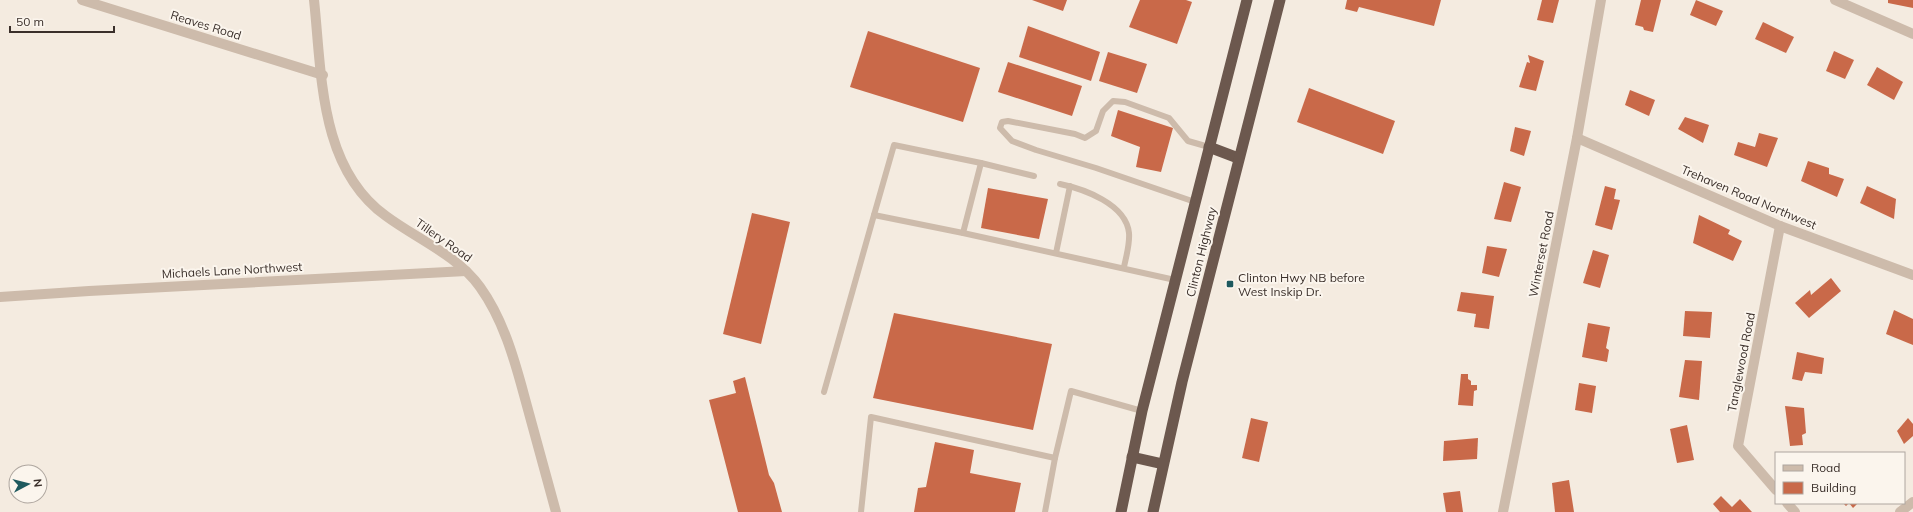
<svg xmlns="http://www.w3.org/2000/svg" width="1913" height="512" font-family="Mulish,sans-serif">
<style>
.building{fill:#c96949}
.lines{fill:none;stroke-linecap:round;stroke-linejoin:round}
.service{stroke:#cdbbab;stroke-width:6}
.minor{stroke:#cdbbab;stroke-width:10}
.tertiary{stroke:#cdbbab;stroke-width:10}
.trunk{stroke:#6c584e;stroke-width:11}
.poi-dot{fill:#1e595e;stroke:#fbf5ed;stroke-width:1.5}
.labels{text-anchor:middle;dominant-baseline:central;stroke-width:4;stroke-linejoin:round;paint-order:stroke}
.street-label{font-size:12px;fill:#3a2f2a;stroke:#fbf5ed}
.poi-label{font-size:12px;fill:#3a2f2a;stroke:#fbf5ed;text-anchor:start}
</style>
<rect width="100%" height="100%" fill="#f4ebe0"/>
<g class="building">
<path d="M1032,0H1067L1063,11Z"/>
<path d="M1140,0H1186L1192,2L1177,44L1129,27Z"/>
<path d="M1347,0H1441L1434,26L1359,7L1357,12L1345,9Z"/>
<path d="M1542,0H1559L1553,23L1537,20Z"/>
<path d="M1641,0H1661L1653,32L1644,30L1643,27L1635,25Z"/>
<path d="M1696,0L1723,11L1716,26L1690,15Z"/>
<path d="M1888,0H1913V8L1888,3Z"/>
<path d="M1763,22L1794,37L1786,53L1755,39Z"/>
<path d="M1028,26L1100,52L1091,81L1019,57Z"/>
<path d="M868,31L980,68L963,122L850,87Z"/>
<path d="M1834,51L1854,60L1845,79L1826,71Z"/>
<path d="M1108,52L1147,64L1137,93L1099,81Z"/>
<path d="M1528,55L1544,61L1536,91L1519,87L1527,62L1530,63Z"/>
<path d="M1008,62L1082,86L1072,116L998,92Z"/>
<path d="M1877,67L1903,82L1894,100L1867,85Z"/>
<path d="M1309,88L1395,121L1383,154L1297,122Z"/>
<path d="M1630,90L1655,100L1649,116L1625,105Z"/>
<path d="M1118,110L1173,128L1161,172L1136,167L1140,147L1111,136Z"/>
<path d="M1685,117L1709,125L1703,143L1678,129Z"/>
<path d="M1515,127L1531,131L1524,156L1510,151Z"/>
<path d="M1759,133L1778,138L1767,167L1734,155L1738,142L1755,147Z"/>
<path d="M1808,161L1829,168V174L1844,179L1837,197L1801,181Z"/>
<path d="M1504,182L1521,187L1511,222L1494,219Z"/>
<path d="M1605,186L1616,189L1614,199L1620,200L1612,230L1595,225Z"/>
<path d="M1867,186L1896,199L1894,219L1860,203Z"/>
<path d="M988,188L1048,199L1039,239L981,228Z"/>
<path d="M752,213L790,222L761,344L723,334Z"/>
<path d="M1699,215L1730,230L1728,234L1742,241L1733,261L1693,243Z"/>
<path d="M1487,246L1507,249L1499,277L1482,273Z"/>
<path d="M1593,250L1609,255L1600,288L1583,283Z"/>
<path d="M1831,278L1841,291L1809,318L1795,303L1810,290L1811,295Z"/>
<path d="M1461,292L1494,296L1489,329L1474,327L1476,314L1457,311Z"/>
<path d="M1894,310L1913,319V345L1886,334Z"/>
<path d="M1685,311L1712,312L1710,338L1683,336Z"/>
<path d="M894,313L1052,344L1033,430L873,398Z"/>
<path d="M1588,323L1610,327L1606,348L1609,350L1607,362L1582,357Z"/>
<path d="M1797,352L1824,358L1822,374L1805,372L1802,381L1792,379Z"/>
<path d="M1685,360L1702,361L1699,400L1679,397Z"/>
<path d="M1461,374H1468V379L1471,381V385H1477V390L1474,391L1473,406L1458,405Z"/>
<path d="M745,377L769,475L774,483L782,512H738L709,400L736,393L733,381Z"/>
<path d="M1579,383L1596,386L1592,413L1575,410Z"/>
<path d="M1785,406L1804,408L1806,433L1802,435L1803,445L1790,446Z"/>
<path d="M1251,418L1268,422L1259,462L1242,458Z"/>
<path d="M1908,418L1913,424V436L1904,444L1897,431Z"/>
<path d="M1687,425L1694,460L1677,463L1670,429Z"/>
<path d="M1478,438L1477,459L1443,461L1444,441Z"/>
<path d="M935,442L974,450L970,473L1021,483L1015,512H914L918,488L926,487Z"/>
<path d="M1569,480L1574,512H1555L1552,483Z"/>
<path d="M1460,491L1463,512H1446L1443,493Z"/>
<path d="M1721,496L1732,507L1740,499L1752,512H1720L1713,504Z"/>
<path d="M1843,503H1858L1853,508L1849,503L1846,506Z"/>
</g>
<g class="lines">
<g class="service">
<path d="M981,163L963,233L1175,280"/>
<path d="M1060,184C1084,189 1126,204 1129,233C1130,244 1126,257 1124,267"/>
<path d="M1195,202L1096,168L1036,150L1012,141L1000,128L1002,122L1008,121L1075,134L1085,138L1096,131L1103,111L1113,101L1125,102L1169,118L1188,141L1209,147"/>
<path d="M963,233L874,215L894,145L981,163L1034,176"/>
<path d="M1056,253L1070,186"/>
<path d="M824,392L874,215"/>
<path d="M861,512L871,417L1055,458L1071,391L1142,411"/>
<path d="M1045,512L1055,458"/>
</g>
<g class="minor">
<path d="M82,0L323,75"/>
<path d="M1577,138L1780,226L1913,275"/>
<path d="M0,297L89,291L466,271"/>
<path d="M1776,490L1738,446L1780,226"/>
<path d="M1787,503L1795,512"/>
<path d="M1503,512L1577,138L1601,0"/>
<path d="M1900,512L1913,502"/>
</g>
<g class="tertiary">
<path d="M314,0C322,74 319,168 386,216C417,239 457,255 480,287C503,319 514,358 524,395C535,434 545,473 556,512"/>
<path d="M1835,0L1913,34"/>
</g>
<g class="trunk">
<path d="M1209,147L1238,158"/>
<path d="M1132,457L1163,464"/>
<path d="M1121,512L1142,411L1247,0"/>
<path d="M1153,512L1182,382L1280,0"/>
</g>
</g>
<rect class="poi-dot" x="1226" y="280" width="8" height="8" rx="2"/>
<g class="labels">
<g class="street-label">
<text transform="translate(206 25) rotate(17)">Reaves Road</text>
<text transform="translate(1749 197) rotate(23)">Trehaven Road Northwest</text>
<text transform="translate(444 240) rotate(35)">Tillery Road</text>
<text transform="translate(1201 252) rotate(-76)">Clinton Highway</text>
<text transform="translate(1541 254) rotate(-79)">Winterset Road</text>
<text transform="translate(232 270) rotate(-3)">Michaels Lane Northwest</text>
<text transform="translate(1741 362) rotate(-79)">Tanglewood Road</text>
</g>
<g class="poi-label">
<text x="1238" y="277">Clinton Hwy NB before<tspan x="1238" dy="14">West Inskip Dr.</tspan></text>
</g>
</g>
<rect x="1775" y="452" width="130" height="52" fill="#fbf5ed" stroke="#aea69f"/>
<rect x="1783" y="465" width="20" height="6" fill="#cdbbab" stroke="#aea69f"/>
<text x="1811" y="472" font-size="12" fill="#3a2f2a">Road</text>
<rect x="1783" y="482" width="20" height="12" fill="#c96949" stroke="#aea69f"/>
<text x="1811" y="492" font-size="12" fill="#3a2f2a">Building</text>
<g transform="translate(28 484) rotate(83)"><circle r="19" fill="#fbf5ed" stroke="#aea69f"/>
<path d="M0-3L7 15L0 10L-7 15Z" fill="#1e595e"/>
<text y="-6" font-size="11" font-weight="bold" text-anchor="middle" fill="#3a2f2a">N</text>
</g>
<path d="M10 26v6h104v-6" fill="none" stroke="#3a2f2a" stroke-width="2"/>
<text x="16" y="26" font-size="12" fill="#3a2f2a" stroke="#fbf5ed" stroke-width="3" paint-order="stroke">50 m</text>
</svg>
